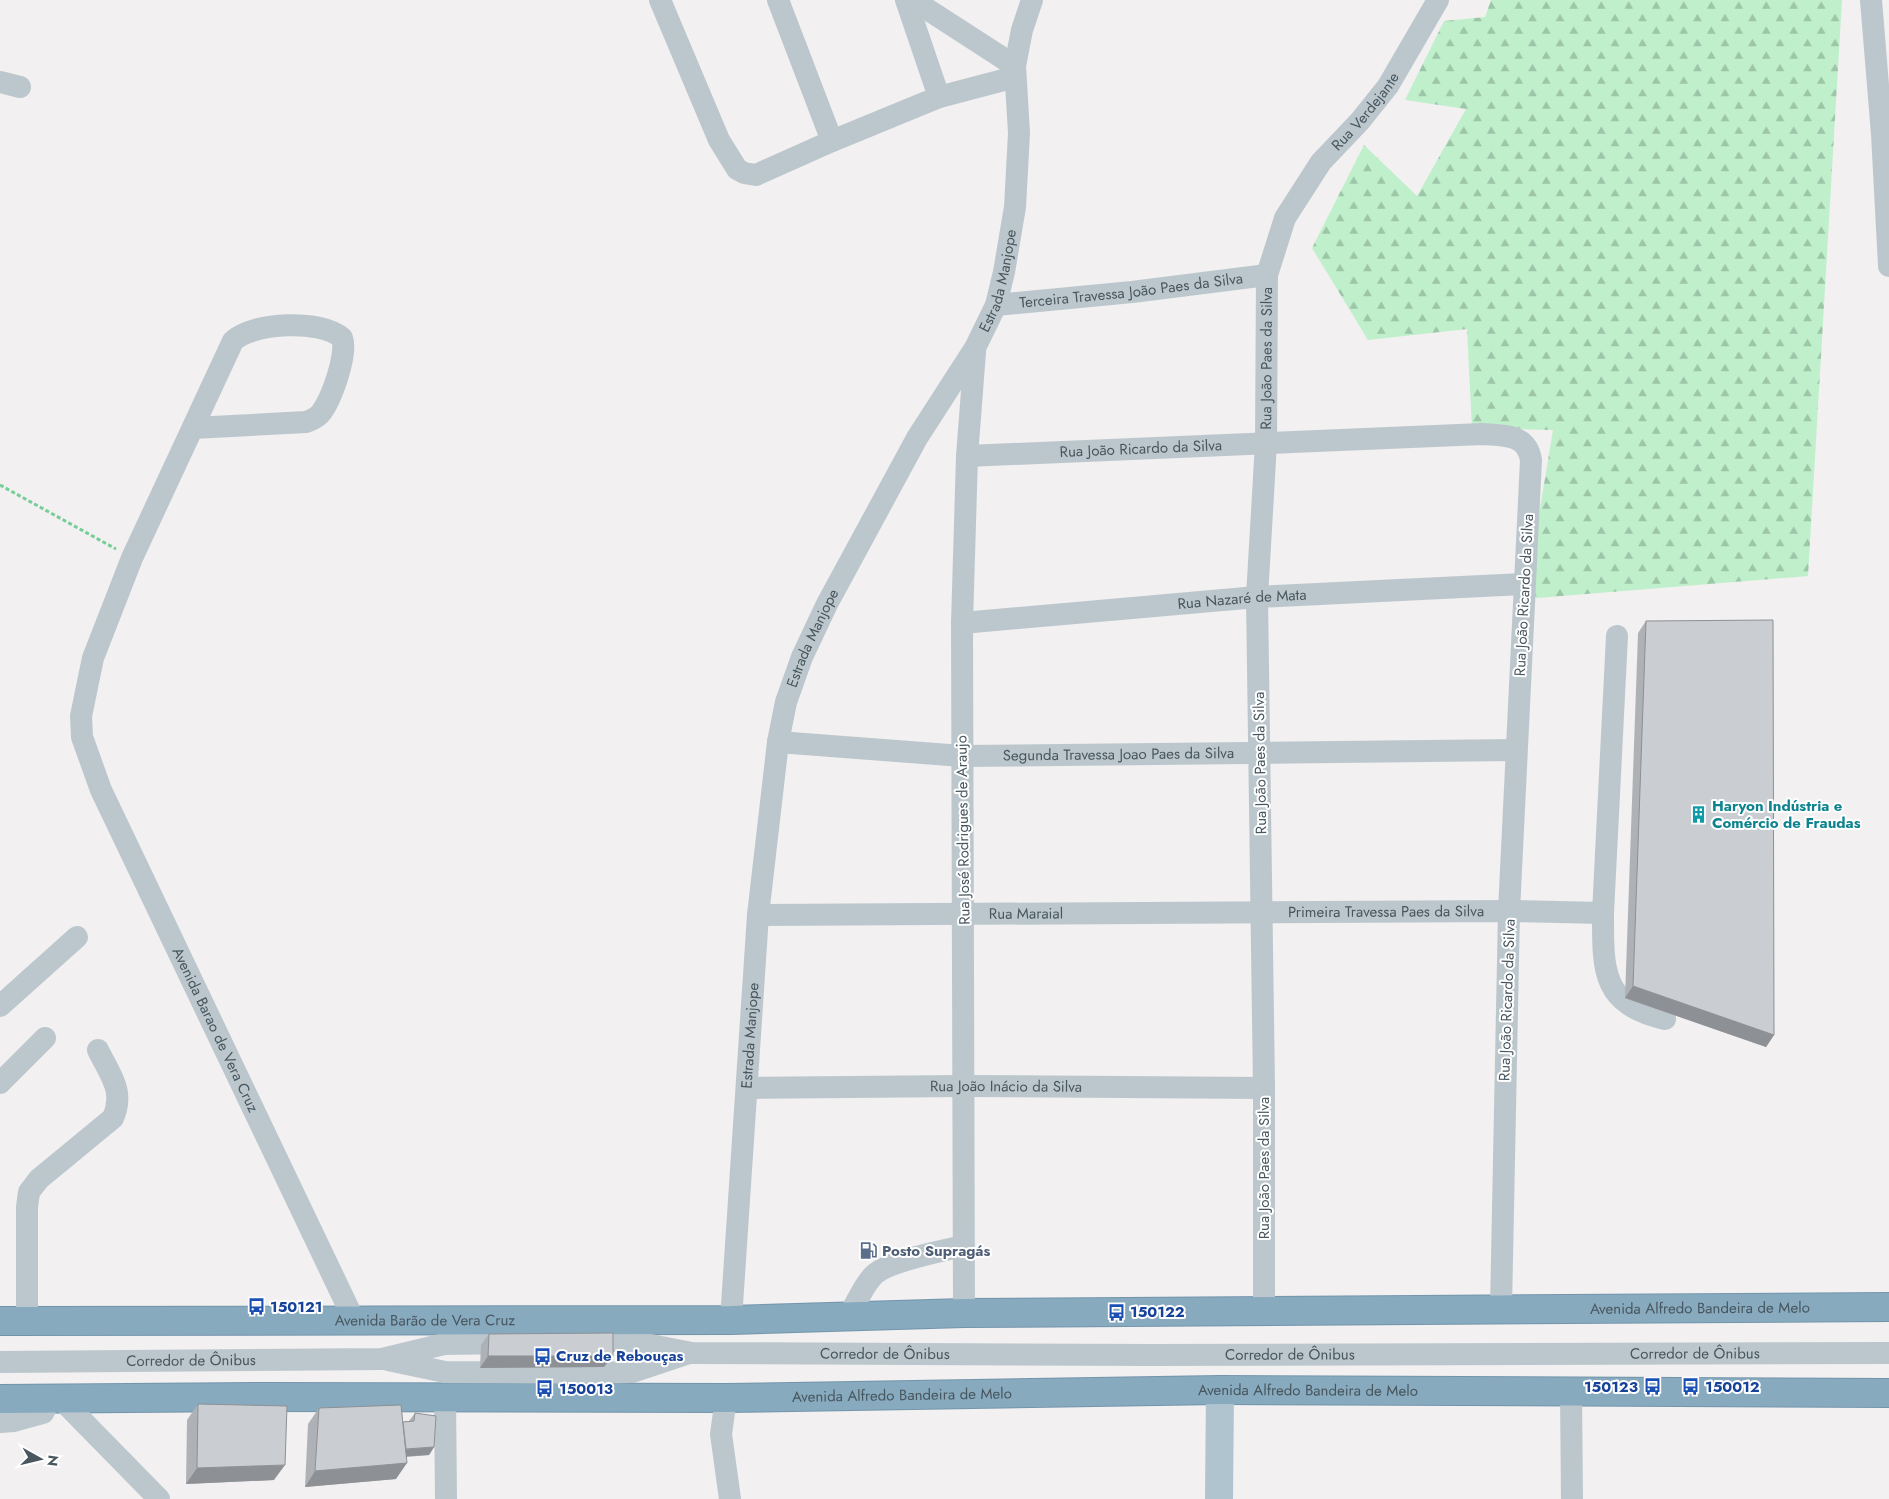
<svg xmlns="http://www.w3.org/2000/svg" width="1889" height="1499" font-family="Jost,sans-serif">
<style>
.forest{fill:url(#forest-firs)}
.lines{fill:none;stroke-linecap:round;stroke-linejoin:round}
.highway-casing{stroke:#7395ab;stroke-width:30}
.path{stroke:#76ce97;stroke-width:3;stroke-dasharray:4 2.5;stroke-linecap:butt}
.minor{stroke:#bcc7cd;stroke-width:22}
.major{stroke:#b0c4cf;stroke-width:28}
.highway{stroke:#87aabf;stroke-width:28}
.wall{fill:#aeb1b5}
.shaded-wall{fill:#8d9094}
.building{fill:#caced3;stroke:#8d9094}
.labels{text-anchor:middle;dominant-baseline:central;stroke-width:4;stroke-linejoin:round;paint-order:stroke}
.street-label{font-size:15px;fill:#48565e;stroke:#fff}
.culture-label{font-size:15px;font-weight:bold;fill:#0d838f;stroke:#fff;text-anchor:start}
.service-label{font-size:15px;font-weight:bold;fill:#4e5e75;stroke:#fff;text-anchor:start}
.transit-label{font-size:15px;font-weight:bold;fill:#164399;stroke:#fff;text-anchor:start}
</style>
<defs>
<pattern id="forest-firs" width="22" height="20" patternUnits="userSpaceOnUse" patternTransform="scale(1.25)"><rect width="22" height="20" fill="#bff0cb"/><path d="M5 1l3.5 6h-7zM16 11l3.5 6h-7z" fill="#9dc5a8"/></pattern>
</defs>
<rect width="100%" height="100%" fill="#f2f0f0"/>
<path class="forest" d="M1491,0H1842L1808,576L1525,599L1553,430L1472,428L1467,329L1368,340L1312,248L1364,145L1417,196L1466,109L1405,100L1444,21L1485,17Z"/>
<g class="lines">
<defs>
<g id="highway">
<path id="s12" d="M0,1321L731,1320L964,1313L1889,1307"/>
<path id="s13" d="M0,1399L260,1397L726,1398L1220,1390L1889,1393"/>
</g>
</defs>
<use href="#highway" class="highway-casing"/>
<path class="path" d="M0,485L116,549"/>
<g class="minor">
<path d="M660,0L719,140L737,169L744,173L756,175L832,141"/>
<path d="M778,0L832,141L939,97L1015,77"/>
<path d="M906,0L939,97"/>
<path d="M913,0L1015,66"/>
<path d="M1871,0L1882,134L1889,266"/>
<path d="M0,82L20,87"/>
<path id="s1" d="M996,305L1132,292L1267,275"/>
<path id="s2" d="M193,428L306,422C312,420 316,418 320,414C331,401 348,354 342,338C321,319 253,322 233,341L132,558L93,658L81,716L82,737L101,790L354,1320"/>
<path id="s3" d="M967,456L1482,434C1504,435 1527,434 1531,460L1509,911L1501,1308"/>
<path id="s4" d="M962,623L1257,597L1523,584"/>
<path d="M1617,636L1603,913C1603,970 1601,1004 1665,1019"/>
<path id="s5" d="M778,742L962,756L1516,750"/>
<path id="s6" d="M758,915L1509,911L1603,913"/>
<path d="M0,1006L77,937"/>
<path d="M0,1083L45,1038"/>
<path id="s7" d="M747,1088L962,1086L1264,1088"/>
<path id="s8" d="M1264,1310V1088L1257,597L1266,443L1267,275L1285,218L1321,162L1360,121L1388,86L1438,0"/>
<path d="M964,1313L962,623L967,456L975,352"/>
<path d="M848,1317C856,1304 862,1288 872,1277C885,1261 942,1251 963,1246"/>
<path d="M27,1320V1207L29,1192L39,1179L113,1118C125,1091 110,1075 98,1050"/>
<path id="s9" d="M731,1320L758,915L778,742L786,702L802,657L827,604L917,438L975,348L996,305L1004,272L1015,207L1019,133L1015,66L1022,30L1032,0"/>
<path id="s10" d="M581,1341H630L692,1353L1150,1355L1889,1353"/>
<path d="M388,1360L445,1372L594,1373L632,1372L689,1353"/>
<path id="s11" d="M0,1362L382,1359L444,1344L512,1343"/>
<path d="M1571,1393L1572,1499"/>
<path d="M60,1398L159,1499"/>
<path d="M445,1398L446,1499"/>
<path d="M726,1398L721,1434L730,1499"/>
<path d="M0,1422L14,1421L43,1413L51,1399"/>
</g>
<path class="major" d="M1219,1499L1220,1390"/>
<use href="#highway" class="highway"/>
</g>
<g class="wall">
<path d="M1646,621L1774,1035L1766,1047L1625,998L1638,633Z"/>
<path d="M489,1334L604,1367L480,1368L481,1345Z"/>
<path d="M198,1404L274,1480L186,1484L187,1420Z"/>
<path d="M319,1408L403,1422L409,1421L415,1413L434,1447L429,1455L407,1457L396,1479L305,1487L308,1424Z"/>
</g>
<g class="shaded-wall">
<path d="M1633,986L1774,1035L1766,1047L1625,998Z"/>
<path d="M488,1356H613L604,1367L480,1368Z"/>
<path d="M434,1447L429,1455L394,1457L400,1450Z"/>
<path d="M407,1463L396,1479L305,1487L315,1471Z"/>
<path d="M285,1465L274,1480L186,1484L197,1468Z"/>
</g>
<g class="building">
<path d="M1773,620L1774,1035L1633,986L1646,621Z"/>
<path d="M613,1333V1356H488L489,1334Z"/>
<path d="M198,1404L287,1406L285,1465L197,1468Z"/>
<path d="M401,1405L407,1463L315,1471L319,1408Z"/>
<path d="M415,1413L436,1416L434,1447L406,1449L403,1422L414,1421Z"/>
</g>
<defs>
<symbol id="building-bare" viewBox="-9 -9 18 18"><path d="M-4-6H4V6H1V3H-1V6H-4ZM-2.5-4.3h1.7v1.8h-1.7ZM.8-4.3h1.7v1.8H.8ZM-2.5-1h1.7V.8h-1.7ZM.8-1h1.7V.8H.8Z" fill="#0f9aa8" stroke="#fff" stroke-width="2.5" paint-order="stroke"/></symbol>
<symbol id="fuel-bare" viewBox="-9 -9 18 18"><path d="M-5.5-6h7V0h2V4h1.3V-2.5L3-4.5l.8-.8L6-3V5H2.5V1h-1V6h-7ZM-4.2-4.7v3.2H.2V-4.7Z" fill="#5c6f8a" stroke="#fff" stroke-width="2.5" paint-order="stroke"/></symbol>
<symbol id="bus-bare" viewBox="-9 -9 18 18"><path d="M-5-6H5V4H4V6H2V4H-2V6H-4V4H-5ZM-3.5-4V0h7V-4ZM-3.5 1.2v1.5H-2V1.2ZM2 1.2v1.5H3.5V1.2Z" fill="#1a4fb4" stroke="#fff" stroke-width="2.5" paint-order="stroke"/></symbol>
</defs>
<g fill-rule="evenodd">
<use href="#building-bare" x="1686" y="802" width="25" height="25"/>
<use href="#fuel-bare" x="856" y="1238" width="25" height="25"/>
<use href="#bus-bare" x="244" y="1294" width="25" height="25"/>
<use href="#bus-bare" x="1104" y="1300" width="25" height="25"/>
<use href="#bus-bare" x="530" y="1344" width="25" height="25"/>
<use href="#bus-bare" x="1640" y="1374" width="25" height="25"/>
<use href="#bus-bare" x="1678" y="1374" width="25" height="25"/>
<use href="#bus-bare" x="532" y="1376" width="25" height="25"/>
</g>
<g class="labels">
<g class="street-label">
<text stroke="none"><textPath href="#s8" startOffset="1229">Rua Verdejante</textPath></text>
<text stroke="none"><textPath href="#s9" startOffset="1095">Estrada Manjope</textPath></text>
<text stroke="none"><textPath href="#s1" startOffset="136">Terceira Travessa João Paes da Silva</textPath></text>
<text stroke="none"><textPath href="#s8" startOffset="952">Rua João Paes da Silva</textPath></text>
<text stroke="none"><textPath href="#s3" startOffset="174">Rua João Ricardo da Silva</textPath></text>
<text transform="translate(1524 595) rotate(-87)">Rua João Ricardo da Silva</text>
<text stroke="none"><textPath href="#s4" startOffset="281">Rua Nazaré de Mata</textPath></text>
<text stroke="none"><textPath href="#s9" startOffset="690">Estrada Manjope</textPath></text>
<text stroke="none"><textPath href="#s5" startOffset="341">Segunda Travessa Joao Paes da Silva</textPath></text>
<text transform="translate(1260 763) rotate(-91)">Rua João Paes da Silva</text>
<text transform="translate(963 830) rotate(-91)">Rua José Rodrigues de Araujo</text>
<text stroke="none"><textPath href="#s6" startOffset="268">Rua Maraial</textPath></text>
<text stroke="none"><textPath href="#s6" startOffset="628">Primeira Travessa Paes da Silva</textPath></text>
<text transform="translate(1507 1000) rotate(-88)">Rua João Ricardo da Silva</text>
<text stroke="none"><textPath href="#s2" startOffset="1074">Avenida Barao de Vera Cruz</textPath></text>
<text stroke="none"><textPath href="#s9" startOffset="285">Estrada Manjope</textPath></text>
<text stroke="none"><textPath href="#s7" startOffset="259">Rua João Inácio da Silva</textPath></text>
<text transform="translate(1264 1168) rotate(-90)">Rua João Paes da Silva</text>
<text stroke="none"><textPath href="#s12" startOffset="1700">Avenida Alfredo Bandeira de Melo</textPath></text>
<text stroke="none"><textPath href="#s12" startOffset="425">Avenida Barão de Vera Cruz</textPath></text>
<text stroke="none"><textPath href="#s10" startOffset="1115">Corredor de Ônibus</textPath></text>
<text stroke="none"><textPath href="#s10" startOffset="305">Corredor de Ônibus</textPath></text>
<text stroke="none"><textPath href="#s10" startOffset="710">Corredor de Ônibus</textPath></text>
<text stroke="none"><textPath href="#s11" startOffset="191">Corredor de Ônibus</textPath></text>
<text stroke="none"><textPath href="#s13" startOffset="1308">Avenida Alfredo Bandeira de Melo</textPath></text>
<text stroke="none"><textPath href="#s13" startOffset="902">Avenida Alfredo Bandeira de Melo</textPath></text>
</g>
<g class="culture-label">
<text x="1712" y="806">Haryon Indústria e<tspan x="1712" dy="17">Comércio de Fraudas</tspan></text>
</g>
<g class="service-label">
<text x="882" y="1251">Posto Supragás</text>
</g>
<g class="transit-label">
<text x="270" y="1307">150121</text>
<text x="1130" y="1312">150122</text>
<text x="556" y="1356">Cruz de Rebouças</text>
<text x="1638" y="1387" text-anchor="end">150123</text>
<text x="1705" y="1387">150012</text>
<text x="559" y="1389">150013</text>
</g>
</g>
<g transform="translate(40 1459) rotate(98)" stroke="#ffffff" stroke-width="4" paint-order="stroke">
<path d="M0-4L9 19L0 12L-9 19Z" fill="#48565e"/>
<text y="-8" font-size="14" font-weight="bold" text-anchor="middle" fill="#48565e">N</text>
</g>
</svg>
